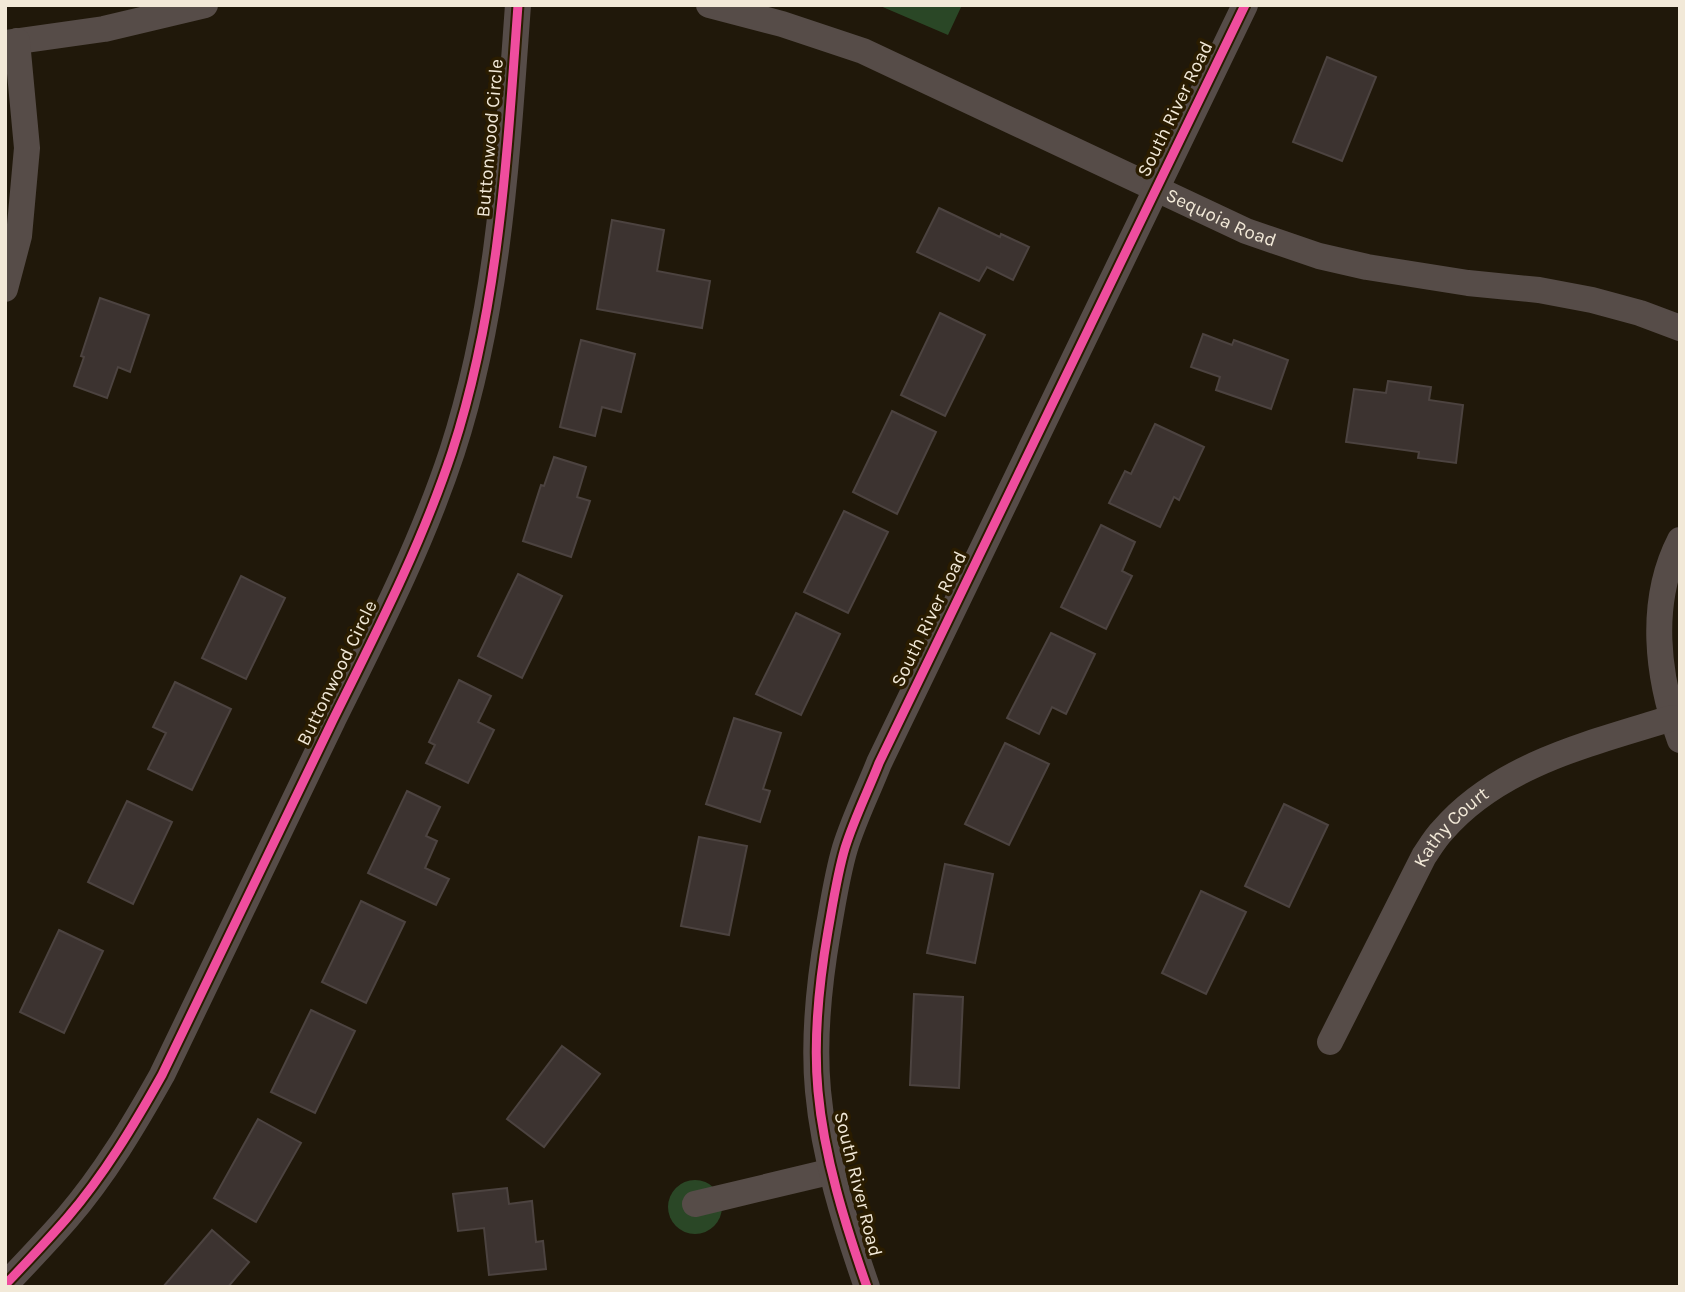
<svg xmlns="http://www.w3.org/2000/svg" width="1685" height="1292" font-family="Karla,sans-serif">
<style>
.green{fill:#2a4726}
.building{fill:#3c3330;stroke:#4c4340;stroke-width:2}
.lines{fill:none;stroke-linecap:round;stroke-linejoin:round}
.minor{stroke:#564c48;stroke-width:26}
.cycleway-casing{stroke:#2a1c00;stroke-width:13}
.cycleway{stroke:#ef4d9e;stroke-width:9}
.labels{text-anchor:middle;dominant-baseline:central;stroke-width:7;stroke-linejoin:round;paint-order:stroke}
.street-label{font-size:19px;fill:#f2e9d8;stroke:#2a1c00}
</style>
<rect width="100%" height="100%" fill="#20180a"/>
<g class="green">
<path d="M878,5H962L948,35Z"/>
<circle cx="695" cy="1207" r="27"/>
</g>
<g class="building">
<path d="M1327,57L1376,77L1342,161L1293,142Z"/>
<path d="M939,208L1000,237L1001,234L1029,247L1013,280L987,267L979,281L917,252Z"/>
<path d="M612,220L664,230L657,271L710,281L702,328L597,309Z"/>
<path d="M100,298L149,315L130,372L118,367L107,398L74,386L84,357L81,356Z"/>
<path d="M940,313L985,335L945,416L901,395Z"/>
<path d="M1203,334L1232,345L1234,340L1288,360L1271,409L1216,390L1220,377L1191,367Z"/>
<path d="M581,340L635,354L621,412L602,407L595,436L560,427Z"/>
<path d="M1388,381L1431,387L1429,400L1463,405L1456,463L1418,458L1419,452L1346,442L1354,389L1386,393Z"/>
<path d="M892,411L936,432L897,514L853,492Z"/>
<path d="M1155,424L1204,447L1179,500L1174,497L1160,527L1109,503L1125,471L1131,474Z"/>
<path d="M554,457L586,467L577,497L590,501L571,557L523,541L541,485L544,486Z"/>
<path d="M844,511L888,532L848,613L804,592Z"/>
<path d="M1101,525L1135,542L1122,571L1132,576L1106,629L1061,607Z"/>
<path d="M518,574L562,596L522,678L478,656Z"/>
<path d="M241,576L285,598L246,679L202,658Z"/>
<path d="M796,613L840,634L801,715L756,694Z"/>
<path d="M1051,633L1095,654L1066,714L1052,707L1039,734L1007,718Z"/>
<path d="M459,680L491,696L478,722L494,730L468,783L426,763L435,745L429,742Z"/>
<path d="M175,682L231,709L192,790L148,769L166,733L153,727Z"/>
<path d="M734,718L781,733L763,789L770,791L760,822L706,804Z"/>
<path d="M1005,743L1049,764L1009,845L965,824Z"/>
<path d="M407,791L440,807L426,836L437,841L425,868L449,879L436,905L368,873Z"/>
<path d="M127,801L172,822L133,904L88,882Z"/>
<path d="M1284,804L1328,825L1289,907L1245,886Z"/>
<path d="M699,837L747,846L729,935L681,926Z"/>
<path d="M945,864L993,874L975,963L927,953Z"/>
<path d="M1201,891L1246,912L1206,994L1162,973Z"/>
<path d="M361,901L405,922L366,1003L322,982Z"/>
<path d="M59,930L103,951L64,1033L20,1012Z"/>
<path d="M914,994L963,997L959,1088L910,1085Z"/>
<path d="M311,1010L355,1031L315,1113L271,1092Z"/>
<path d="M562,1046L600,1074L544,1147L507,1119Z"/>
<path d="M258,1119L301,1143L256,1222L214,1198Z"/>
<path d="M507,1188L509,1204L532,1201L536,1242L543,1241L546,1269L489,1275L484,1228L458,1231L453,1194Z"/>
<path d="M212,1230L249,1262L228,1287H163Z"/>
</g>
<g class="lines">
<g class="minor">
<path id="s1" d="M709,5L782,24L863,51L1246,231L1319,256L1367,267L1468,283L1539,290L1592,300L1640,313L1680,328"/>
<path d="M5,43L104,29L205,5"/>
<path d="M5,289L19,236L27,148L17,41"/>
<path d="M1680,540C1648,602 1657,677 1680,740"/>
<path id="s2" d="M1330,1042L1424,856C1430,847 1436,837 1443,830C1500,764 1592,743 1672,718"/>
<path d="M695,1204L833,1171"/>
<path d="M5,1285C26,1263 47,1241 67,1218C104,1175 134,1125 162,1075C218,958 275,841 331,724C375,635 421,546 452,452C499,308 507,155 518,5"/>
<path d="M867,1287C845,1224 824,1157 818,1091C813,1038 819,983 828,931C833,903 837,875 845,848C854,819 868,791 879,763L1245,5"/>
</g>
<defs>
<g id="cycleway">
<path d="M5,1285C26,1263 47,1241 67,1218C104,1175 134,1125 162,1075C218,958 275,841 331,724C375,635 421,546 452,452C499,308 507,155 518,5"/>
<path d="M867,1287C845,1224 824,1157 818,1091C813,1038 819,983 828,931C833,903 837,875 845,848C854,819 868,791 879,763L1245,5"/>
</g>
</defs>
<use href="#cycleway" class="cycleway-casing"/>
<use href="#cycleway" class="cycleway"/>
</g>
<g class="labels">
<g class="street-label">
<text transform="translate(1175 109) rotate(-64)">South River Road</text>
<text transform="translate(490 138) rotate(-85)">Buttonwood Circle</text>
<text stroke="none"><textPath href="#s1" startOffset="556">Sequoia Road</textPath></text>
<text transform="translate(929 619) rotate(-64)">South River Road</text>
<text transform="translate(337 673) rotate(-64)">Buttonwood Circle</text>
<text stroke="none"><textPath href="#s2" startOffset="248">Kathy Court</textPath></text>
<text transform="translate(858 1184) rotate(76)">South River Road</text>
</g>
</g>
<rect width="1685" height="1292" fill="none" stroke="#f2e9d8" stroke-width="14"/>
</svg>
